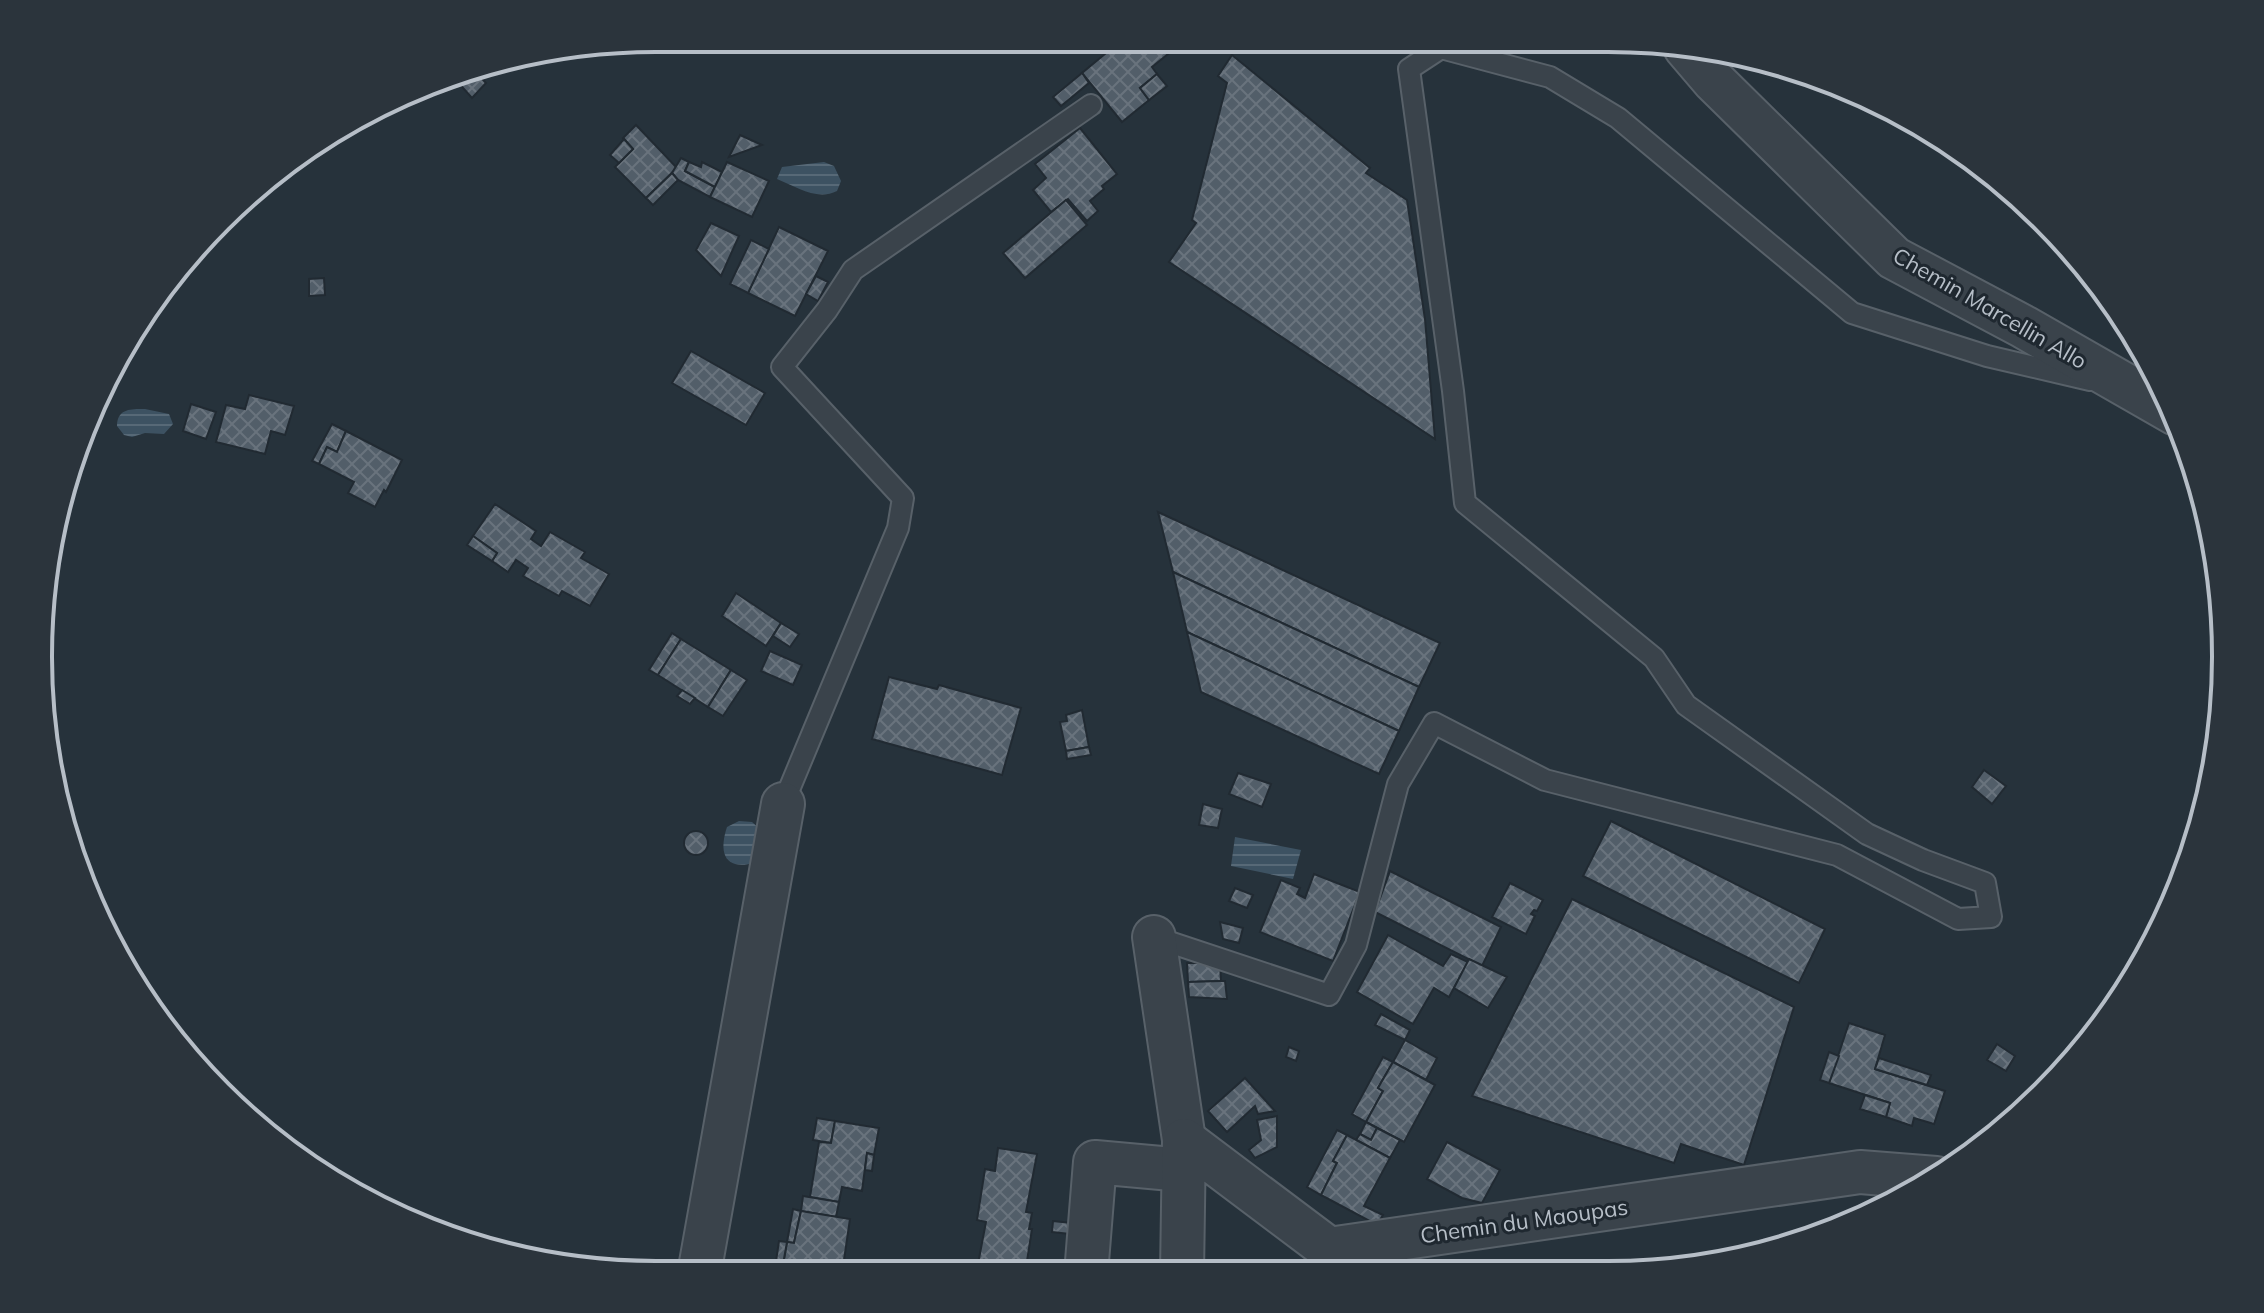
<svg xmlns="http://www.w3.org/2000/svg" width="2264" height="1313" font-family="Mulish,sans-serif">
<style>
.water{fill:url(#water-rules)}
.building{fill:url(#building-cross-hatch);stroke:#212a32;stroke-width:2}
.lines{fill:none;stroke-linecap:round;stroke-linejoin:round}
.lane-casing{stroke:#586169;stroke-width:24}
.street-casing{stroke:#586169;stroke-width:46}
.lane{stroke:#3a434b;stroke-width:20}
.street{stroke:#3a434b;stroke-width:42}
.labels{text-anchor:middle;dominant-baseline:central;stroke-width:6;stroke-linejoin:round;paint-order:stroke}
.street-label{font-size:22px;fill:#b6bec7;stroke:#1f2830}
.rim{fill:none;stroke:#b6bec7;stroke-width:4}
</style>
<defs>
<pattern id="water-rules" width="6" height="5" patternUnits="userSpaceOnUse" patternTransform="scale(2)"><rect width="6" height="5" fill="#3d5262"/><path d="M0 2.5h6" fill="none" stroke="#576977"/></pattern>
<pattern id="building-cross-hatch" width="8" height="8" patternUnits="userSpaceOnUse" patternTransform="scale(2)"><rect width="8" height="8" fill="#525e69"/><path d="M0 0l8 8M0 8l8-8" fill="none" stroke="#69737d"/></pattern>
</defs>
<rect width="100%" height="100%" fill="#26323b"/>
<g class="water">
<path d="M824,162L834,166L841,181L837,191C817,201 797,187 777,179L782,167Z"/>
<path d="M145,409L169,414L173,424L164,434L145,433L132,437L124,435L117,426C117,408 132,409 145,409Z"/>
<path d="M739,821L752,822L761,830L754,863C723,871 719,851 727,827Z"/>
<path d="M1235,837L1301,850L1293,879L1231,866Z"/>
</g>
<g class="building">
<path d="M1123,39H1175L1173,50L1152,67L1157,74L1140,88L1149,100L1122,122L1082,73Z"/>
<path d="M1232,55L1370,168L1366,173L1407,200L1425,319L1435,439L1169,262L1196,223L1192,220L1227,83L1218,76Z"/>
<path d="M473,68L486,83L472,98L455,79L464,70Z"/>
<path d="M1082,73L1089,83L1061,106L1053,97Z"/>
<path d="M1157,74L1167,86L1149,100L1140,88Z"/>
<path d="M636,125L677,168L646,198L615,167L633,149L623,138Z"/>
<path d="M1080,128L1117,174L1102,186L1104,189L1090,201L1098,211L1087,221L1068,199L1051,212L1033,190L1046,178L1035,164Z"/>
<path d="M740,135L762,145L729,157Z"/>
<path d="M624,139L633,149L619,163L610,155Z"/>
<path d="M681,158L689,162L685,171L715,187L710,197L678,180L672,173Z"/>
<path d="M689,162L701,167L702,162L722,172L715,187L685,171Z"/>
<path d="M727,162L769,181L752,217L710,197Z"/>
<path d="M672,173L678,180L653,205L646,198Z"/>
<path d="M1066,200L1087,225L1025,278L1003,253Z"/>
<path d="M711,223L739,236L721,276L696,250Z"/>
<path d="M779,227L828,251L795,316L748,293Z"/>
<path d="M751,240L769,249L748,293L730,284Z"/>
<path d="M816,276L828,282L818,301L806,294Z"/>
<path d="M324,278L325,295L309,296V279Z"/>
<path d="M691,351L765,393L746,425L672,383Z"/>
<path d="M249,395L294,406L285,435L271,431L265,454L216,442L226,405L245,409Z"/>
<path d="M191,404L216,412L206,439L183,431Z"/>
<path d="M332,424L346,431L337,452L327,447L319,464L312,461Z"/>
<path d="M346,431L402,460L386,492L384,490L375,507L348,493L354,482L319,464L327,447L337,452Z"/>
<path d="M495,504L536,531L531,539L541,546L550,532L585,552L581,558L609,574L590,606L562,591L559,596L523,576L528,568L516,560L508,572L492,561L497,553L473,536Z"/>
<path d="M1158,512L1440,643L1419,687L1173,572Z"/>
<path d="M473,536L497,553L492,561L467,545Z"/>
<path d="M1173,572L1419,687L1399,731L1187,632Z"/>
<path d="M736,593L781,623L766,646L722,616Z"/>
<path d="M781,623L799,634L790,647L773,636Z"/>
<path d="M1187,632L1399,731L1379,774L1201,692Z"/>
<path d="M672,633L681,639L658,675L649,670Z"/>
<path d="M681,639L731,670L708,707L658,675Z"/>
<path d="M770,651L802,665L793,685L761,671Z"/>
<path d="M731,670L747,680L723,716L708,707Z"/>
<path d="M889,677L937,689L939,685L1021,708L1002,775L872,739Z"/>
<path d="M682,690L695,698L690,704L677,696Z"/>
<path d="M1082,710L1089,747L1066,751L1060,722L1067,721L1066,715Z"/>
<path d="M1089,747L1091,755L1067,759L1066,751Z"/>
<path d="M1984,770L2006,786L1992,804L1972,787Z"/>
<path d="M1238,773L1271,784L1262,807L1229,794Z"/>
<path d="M1203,804L1222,809L1218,828L1199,825Z"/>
<path d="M1611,821L1825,929L1799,983L1583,876Z"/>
<circle cx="696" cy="843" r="12"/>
<path d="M1390,871L1501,927L1482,966L1375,912Z"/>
<path d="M1314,874L1360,892L1333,961L1260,932L1281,880L1300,888L1297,894L1305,898Z"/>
<path d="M1510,883L1543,900L1537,911L1534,910L1531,914L1535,916L1526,934L1492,917Z"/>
<path d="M1235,888L1253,895L1247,908L1229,901Z"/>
<path d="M1572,899L1794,1007L1744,1165L1681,1144L1674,1163L1472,1096Z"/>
<path d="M1220,922L1243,928L1239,943L1223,939Z"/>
<path d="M1388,935L1443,966L1451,954L1468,962L1449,997L1434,988L1413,1024L1357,992Z"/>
<path d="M1469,959L1507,977L1488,1008L1454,988Z"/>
<path d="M1187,963H1220L1221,981L1188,982Z"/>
<path d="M1221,981H1225L1227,999L1189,997L1188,982Z"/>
<path d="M1381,1014L1410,1030L1405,1040L1375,1025Z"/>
<path d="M1849,1023L1885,1035L1875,1069L1945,1091L1934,1124L1914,1118L1912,1126L1886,1117L1890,1103L1829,1083Z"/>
<path d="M1405,1040L1437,1058L1426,1080L1393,1062Z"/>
<path d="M1997,1044L2015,1056L2006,1071L1987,1060Z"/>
<path d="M1289,1047L1299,1051L1296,1061L1286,1057Z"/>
<path d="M1829,1052L1839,1056L1829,1083L1820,1080Z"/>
<path d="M1383,1057L1393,1062L1378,1088L1383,1091L1366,1122L1352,1114Z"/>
<path d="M1879,1058L1931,1075L1927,1085L1875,1069Z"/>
<path d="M1393,1062L1435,1085L1404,1142L1366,1122L1383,1091L1378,1088Z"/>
<path d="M1245,1078L1275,1111L1258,1114L1255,1106L1227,1132L1208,1111Z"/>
<path d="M1865,1095L1890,1103L1886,1117L1860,1109Z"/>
<path d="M1277,1116V1147L1255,1158L1249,1150L1261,1140L1257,1120Z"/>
<path d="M817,1118L835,1121L831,1143L813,1140Z"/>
<path d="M835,1121L879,1128L874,1155L867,1153L862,1191L842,1187L839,1202L810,1197L819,1142L831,1143Z"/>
<path d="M1366,1122L1377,1128L1371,1140L1360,1134Z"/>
<path d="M1377,1128L1400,1140L1390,1158L1356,1140L1360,1134L1371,1140Z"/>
<path d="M1337,1130L1347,1135L1333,1161L1337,1163L1321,1195L1307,1187Z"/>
<path d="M1347,1135L1390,1158L1364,1206L1383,1215L1377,1225L1321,1195L1337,1163L1333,1161Z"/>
<path d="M1447,1142L1500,1170L1482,1203L1462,1198L1427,1179Z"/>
<path d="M998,1148L1037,1154L1026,1212L1032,1213L1029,1229H1032L1025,1274H987V1270L977,1269L986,1222L977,1220L985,1169L995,1171Z"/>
<path d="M867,1153L874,1155L872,1171L865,1170Z"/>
<path d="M803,1196L839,1202L836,1217L801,1211Z"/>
<path d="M793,1209L801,1211L794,1243L787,1242Z"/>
<path d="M801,1211L850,1219L844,1260L848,1261L846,1274H807L782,1270L787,1242L794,1243Z"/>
<path d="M1053,1221L1071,1223L1070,1234L1052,1232Z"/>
<path d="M779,1241L787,1242L782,1270L775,1268Z"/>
<path d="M1594,1270V1274H1518V1271Z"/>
</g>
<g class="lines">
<defs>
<g id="lane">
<path d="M783,804L898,528L903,498L782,367L827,310L853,270L1091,105"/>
<path d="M1154,937L1329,995L1356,945L1398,784L1434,723L1545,780L1837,855L1958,919L1991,917L1985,883L1923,860L1867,834L1686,705L1654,658L1465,503L1453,391L1409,69L1441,48L1550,77L1618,118L1852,313L1987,356L2090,380"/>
</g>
<g id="street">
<path d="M1685,47L1714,81L1894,258L2024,327L2176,414"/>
<path d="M1154,937L1184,1140"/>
<path d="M699,1274L783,804"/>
<path d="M1086,1274L1095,1162L1183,1170"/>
<path d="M1182,1274L1184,1140L1329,1249L1860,1172L1936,1178"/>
</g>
</defs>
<use href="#lane" class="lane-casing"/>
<use href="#street" class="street-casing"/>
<use href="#lane" class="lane"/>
<use href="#street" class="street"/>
</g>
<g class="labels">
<g class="street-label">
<text transform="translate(1990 308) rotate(30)">Chemin Marcellin Allo</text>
<text transform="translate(1524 1221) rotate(-8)">Chemin du Maoupas</text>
</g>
</g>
<path d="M0 0H2264V1313H0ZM656 52H1608A604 604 0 0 1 2212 656V657A604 604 0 0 1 1608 1261H656A604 604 0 0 1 52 657V656A604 604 0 0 1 656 52Z" fill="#2b343c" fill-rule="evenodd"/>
<path class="rim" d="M656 52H1608A604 604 0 0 1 2212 656V657A604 604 0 0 1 1608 1261H656A604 604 0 0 1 52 657V656A604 604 0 0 1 656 52Z"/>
</svg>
